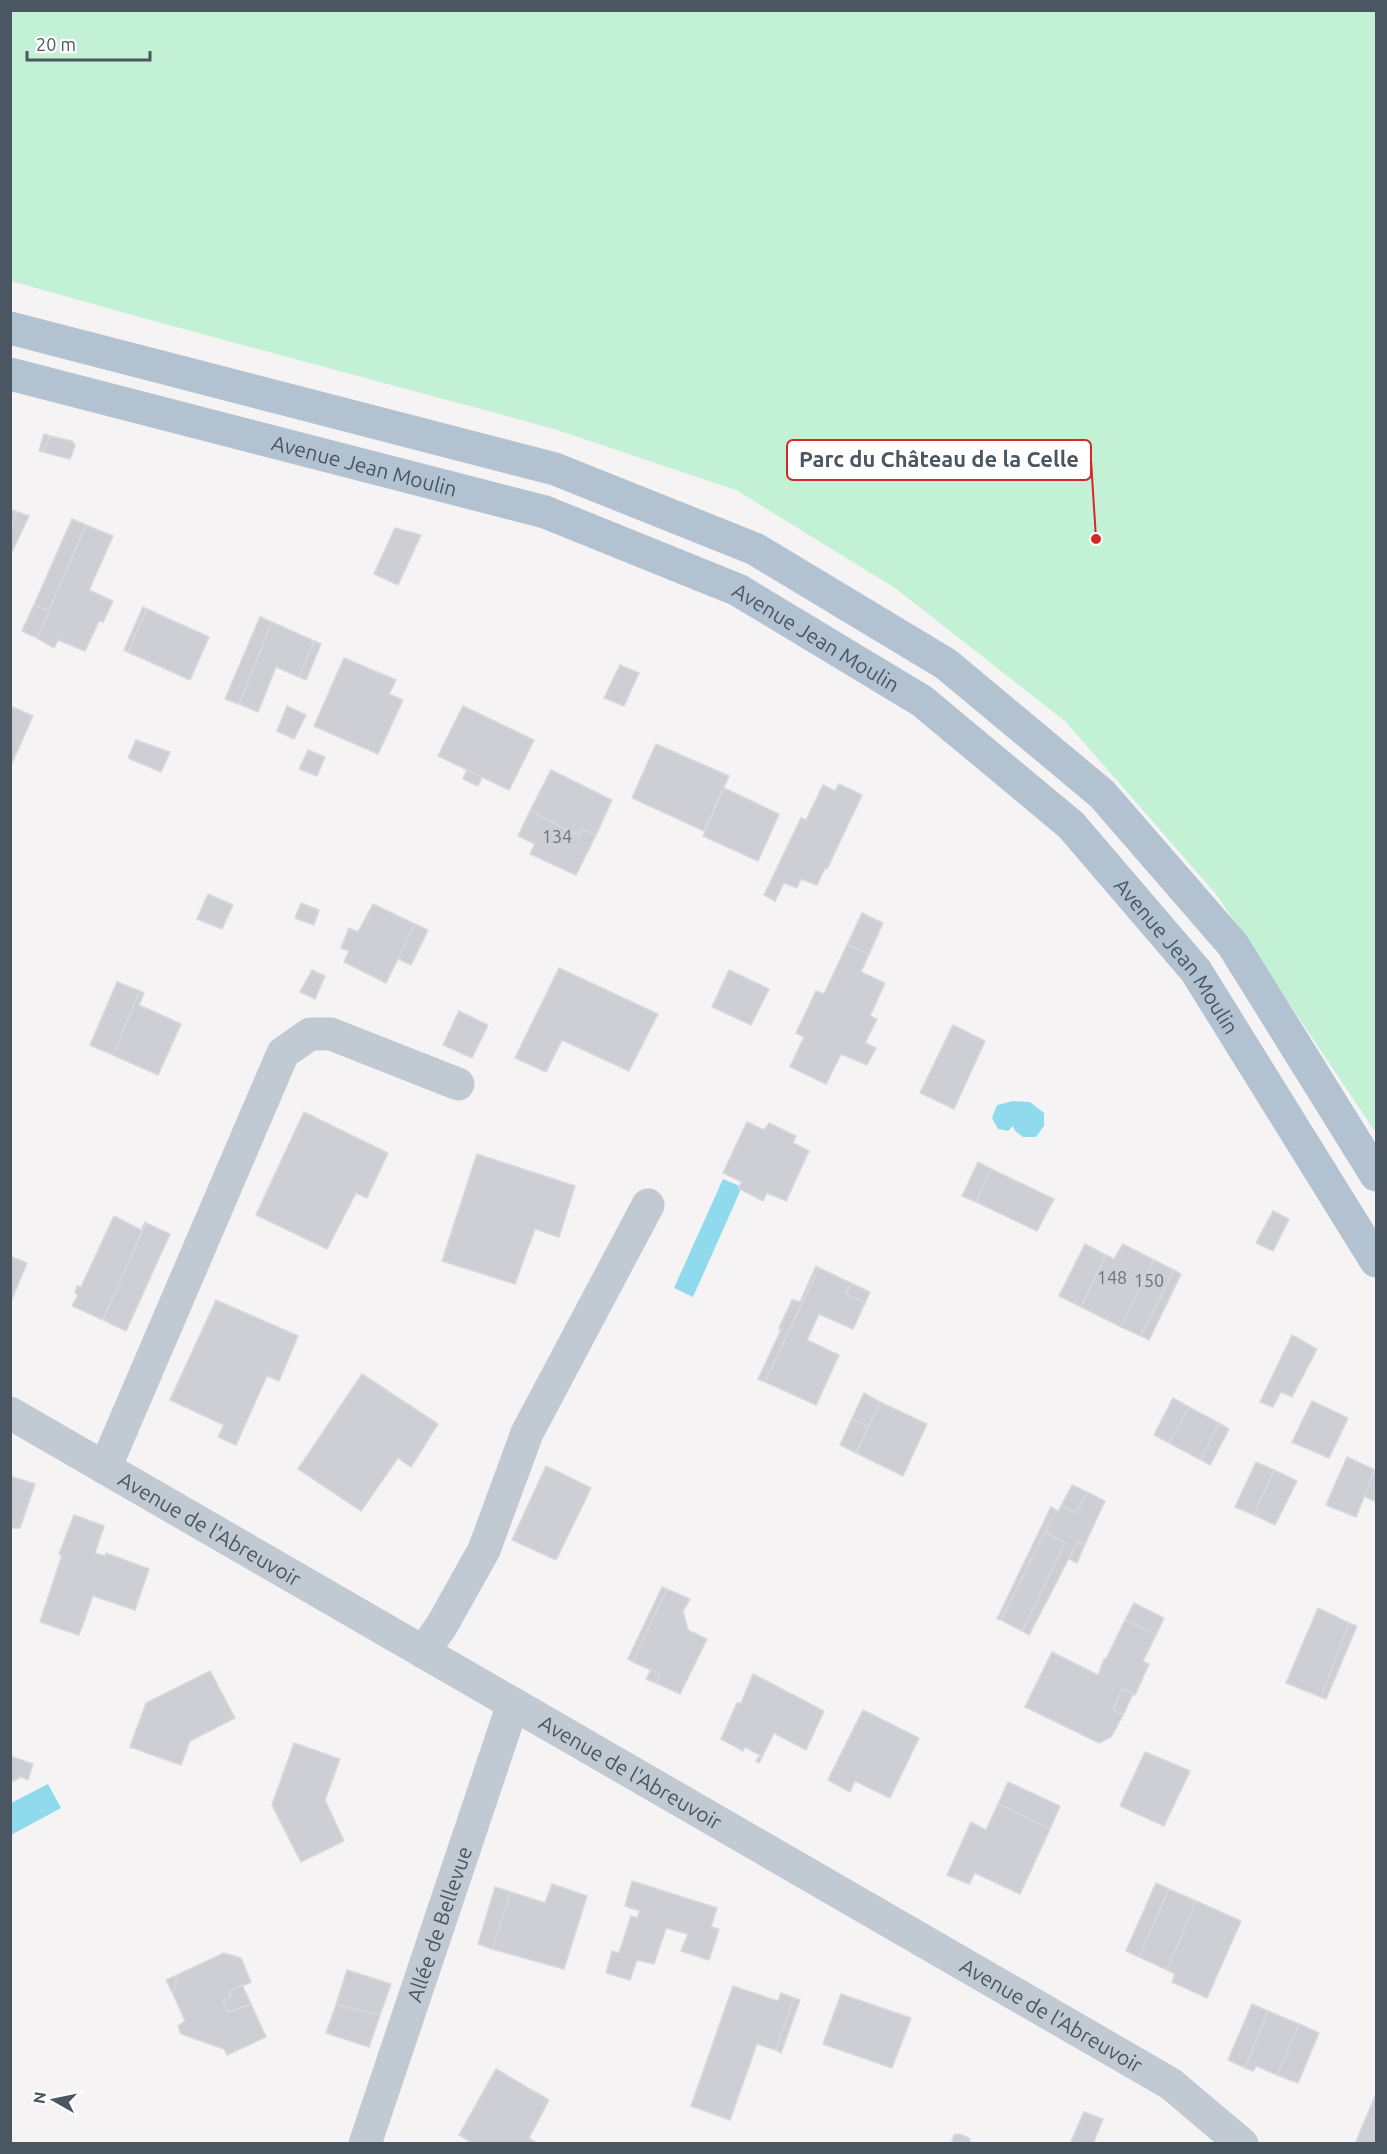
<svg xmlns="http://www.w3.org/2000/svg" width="1387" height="2154" font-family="Ubuntu,sans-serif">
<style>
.green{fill:#c3f1d5}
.water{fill:#90daee}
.building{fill:#cdcfd5;stroke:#d7d9de;stroke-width:1.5}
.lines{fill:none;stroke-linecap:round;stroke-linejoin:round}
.minor{stroke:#c1cad2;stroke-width:33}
.major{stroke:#b3c2d1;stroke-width:33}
.labels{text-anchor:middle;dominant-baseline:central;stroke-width:4.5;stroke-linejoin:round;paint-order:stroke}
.number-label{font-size:18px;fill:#6b747e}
.street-label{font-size:21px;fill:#4a5661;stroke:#fff}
.leader{fill:none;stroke:#d62828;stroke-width:2}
.callout-dot{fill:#d62828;stroke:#fff;stroke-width:2}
.callout{fill:#fff;stroke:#d62828;stroke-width:2}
.callout-label{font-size:22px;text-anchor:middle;font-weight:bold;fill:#4a5661}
</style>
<rect width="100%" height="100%" fill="#f5f3f3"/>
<path class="green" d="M10,11H1376V1133L1216,894L1065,721L895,588L736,490L554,429L143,318L11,281Z"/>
<g class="water">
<path d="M1013,1101L1030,1102L1044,1113V1126L1036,1137H1023L1015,1131L1013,1126L1008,1131L998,1129L992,1118L997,1105Z"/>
<path d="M723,1179L742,1187L693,1297L674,1288Z"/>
<path d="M48,1784L61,1808L11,1835V1803Z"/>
</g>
<g class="building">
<path d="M44,434L50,436L43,452L39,451Z"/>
<path d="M50,436L72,441L75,445L70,459L43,452Z"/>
<path d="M10,509L17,512L10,527Z"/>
<path d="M17,512L29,516L10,556V527Z"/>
<path d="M72,519L86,525L49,611L34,605Z"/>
<path d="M86,525L113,536L89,590L113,601L103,622L99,621L85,651L58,640L54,648L37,638Z"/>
<path d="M395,528L421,535L398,585L374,574Z"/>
<path d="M34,605L49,611L37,638L22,631Z"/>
<path d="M143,607L147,609L128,652L124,650Z"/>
<path d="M147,609L209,637L190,680L128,652Z"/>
<path d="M260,617L272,622L239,704L225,699Z"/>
<path d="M272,622L314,641L299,677L276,667L258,712L239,704Z"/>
<path d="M314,641L321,644L306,680L299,677Z"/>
<path d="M344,658L396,680L389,694L403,700L378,754L314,726Z"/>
<path d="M620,665L639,673L624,706L604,698Z"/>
<path d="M10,706L33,716L12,763H10Z"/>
<path d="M287,706L306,715L294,739L277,731Z"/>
<path d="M463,706L534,740L509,790L438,756Z"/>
<path d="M136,740L170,752L161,772L128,758Z"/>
<path d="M656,744L729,776L704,831L632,798Z"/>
<path d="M308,750L325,757L317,776L299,769Z"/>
<path d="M467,770L482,777L478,786L463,779Z"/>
<path d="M551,770L612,800L596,835L581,829L579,836L530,811Z"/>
<path d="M839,784L862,795L827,869L825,868L817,885L801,879L797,888L784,883L775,901L764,895L801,818L806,820L823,785L835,791Z"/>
<path d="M724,788L779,814L758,861L703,836Z"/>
<path d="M530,811L579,836L581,829L596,835L576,875L530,854L535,844L518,836Z"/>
<path d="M208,894L233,905L222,929L197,919Z"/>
<path d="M301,903L319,910L314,925L295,918Z"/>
<path d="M373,904L415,924L386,983L344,962L349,951L341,948L349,928L358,932Z"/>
<path d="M862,913L883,923L869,954L847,945Z"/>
<path d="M415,924L428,930L411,965L398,959Z"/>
<path d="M847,945L869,954L861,972L885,983L870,1016L877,1019L865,1043L876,1048L867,1065L841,1054L826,1084L790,1067L804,1037L796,1033L816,991L824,994Z"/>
<path d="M559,968L658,1014L629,1071L562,1040L546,1072L515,1058Z"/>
<path d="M312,970L325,976L315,999L300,992Z"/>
<path d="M729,970L769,989L751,1025L712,1007Z"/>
<path d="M117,982L140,991L113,1055L90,1045Z"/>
<path d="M140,991L144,993L139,1005L181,1024L158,1075L113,1055Z"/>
<path d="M459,1011L488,1025L472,1058L443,1045Z"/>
<path d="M953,1025L985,1041L954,1109L920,1093Z"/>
<path d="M304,1112L388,1153L367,1198L356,1193L327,1249L256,1215Z"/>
<path d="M747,1122L764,1130L769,1123L796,1136L793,1143L809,1151L786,1201L767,1193L763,1201L738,1188L742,1182L723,1173Z"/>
<path d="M477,1154L575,1186L559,1237L535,1229L515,1284L442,1261Z"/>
<path d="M978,1162L991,1169L976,1202L962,1196Z"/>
<path d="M991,1169L1054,1199L1037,1231L976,1202Z"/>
<path d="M1273,1211L1289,1219L1273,1251L1256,1243Z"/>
<path d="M114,1216L141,1230L145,1222L146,1223L103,1320L72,1306L78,1295L75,1293L77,1286L81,1287Z"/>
<path d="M146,1223L170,1234L126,1331L103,1320Z"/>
<path d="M1085,1244L1106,1255L1081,1307L1059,1296Z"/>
<path d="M1123,1244L1154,1260L1121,1327L1081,1307L1106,1255L1114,1259Z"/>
<path d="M10,1256L27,1263L10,1304Z"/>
<path d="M1154,1260L1174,1270L1141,1336L1121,1327Z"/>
<path d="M816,1266L819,1268L765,1382L758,1379L781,1330L779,1328L792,1300L800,1302Z"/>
<path d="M819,1268L851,1283L846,1294L865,1303L853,1329L819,1314L807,1340L839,1355L816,1405L765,1382Z"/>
<path d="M1174,1270L1181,1274L1149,1340L1141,1336Z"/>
<path d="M851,1283L870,1292L865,1303L846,1294Z"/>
<path d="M216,1300L298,1336L279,1381L267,1376L236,1445L218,1437L224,1425L170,1400Z"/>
<path d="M1292,1335L1317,1349L1292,1397L1281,1392L1273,1407L1260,1402Z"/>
<path d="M362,1374L438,1424L411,1467L398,1458L361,1511L298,1469Z"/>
<path d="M864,1393L880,1402L868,1427L852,1419Z"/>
<path d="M1173,1398L1189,1407L1169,1443L1154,1435Z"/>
<path d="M1312,1401L1348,1418L1329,1458L1292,1442Z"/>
<path d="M880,1402L927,1424L903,1476L856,1453Z"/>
<path d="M1189,1407L1219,1423L1201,1460L1169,1443Z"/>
<path d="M852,1419L868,1427L856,1453L840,1445Z"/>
<path d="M1219,1423L1229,1429L1210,1465L1201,1460Z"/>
<path d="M1347,1457L1375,1470L1356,1517L1326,1505Z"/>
<path d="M1256,1462L1274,1470L1254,1515L1235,1507Z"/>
<path d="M546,1466L591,1488L556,1560L512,1540Z"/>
<path d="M1376,1468V1502L1364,1496Z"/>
<path d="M1274,1470L1297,1481L1275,1525L1254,1515Z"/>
<path d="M10,1476L35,1484L20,1528H10Z"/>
<path d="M1072,1485L1087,1492L1076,1513L1061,1506Z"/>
<path d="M1087,1492L1105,1501L1085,1544L1078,1541L1029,1635L1022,1631L1065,1543L1045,1532L1056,1510L1059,1511L1061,1506L1076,1513Z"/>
<path d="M1051,1507L1056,1510L1001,1620L997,1619Z"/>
<path d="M74,1515L104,1526L95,1553L105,1556L106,1553L149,1569L135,1610L93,1596L79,1635L40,1622L62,1555L59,1554Z"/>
<path d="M1045,1532L1065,1543L1022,1631L1001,1620Z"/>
<path d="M1078,1541L1085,1544L1077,1563L1069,1559Z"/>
<path d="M662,1587L667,1589L633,1662L628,1659Z"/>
<path d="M667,1589L690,1599L683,1611L688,1630L707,1639L680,1694L656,1683L660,1674L633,1662Z"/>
<path d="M1134,1603L1164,1618L1156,1635L1125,1620Z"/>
<path d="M1318,1608L1349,1623L1321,1697L1286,1683Z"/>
<path d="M1125,1620L1156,1635L1143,1661L1149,1664L1135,1695L1122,1689L1113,1710L1123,1715L1111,1737L1099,1743L1025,1707L1052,1652L1098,1675L1104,1659H1106Z"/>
<path d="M1349,1623L1357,1626L1326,1699L1321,1697Z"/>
<path d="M651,1670L660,1674L656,1683L646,1679Z"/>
<path d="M210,1671L235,1718L190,1741L181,1765L130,1747L146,1703Z"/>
<path d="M753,1674L824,1711L806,1750L774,1733L759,1763L756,1761L760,1755L745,1747L743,1751L721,1739L737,1703H741Z"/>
<path d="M1122,1689L1133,1694L1123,1715L1113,1710Z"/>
<path d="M863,1710L919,1738L890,1798L855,1781L850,1792L828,1780Z"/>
<path d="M294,1743L340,1759L325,1800L344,1841L301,1862L272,1805Z"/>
<path d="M1145,1752L1190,1771L1164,1826L1120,1806Z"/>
<path d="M10,1756L33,1764L28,1780L21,1777L10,1783Z"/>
<path d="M1008,1782L1060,1806L1050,1829L998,1804Z"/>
<path d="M998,1804L1050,1829L1020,1894L975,1873L969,1884L947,1875L971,1822L986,1830Z"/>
<path d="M632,1881L717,1908L711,1927L719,1929L709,1960L681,1951L688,1934L666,1928L654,1964L637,1960L630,1980L606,1973L612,1951L619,1953L631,1916L637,1918L640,1911L625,1906Z"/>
<path d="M1156,1883L1169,1889L1139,1957L1126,1951Z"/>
<path d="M552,1884L587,1896L564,1969L492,1949L511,1892L545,1903Z"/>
<path d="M495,1887L511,1892L492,1949L478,1944Z"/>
<path d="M1169,1889L1196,1901L1167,1970L1139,1957Z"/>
<path d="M1196,1901L1241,1921L1207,1998L1172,1982L1175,1974L1167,1970Z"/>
<path d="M224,1953L241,1958L251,1982L229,1992L231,1997L223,2001L228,2012L251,2004L266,2037L227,2055L224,2049L181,2034L178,2026L185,2021L173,1994L177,1975Z"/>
<path d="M347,1970L391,1984L380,2015L336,2005Z"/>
<path d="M177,1975L173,1994L166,1980Z"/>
<path d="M242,1985L251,2004L228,2012L223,2001L231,1997L229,1992Z"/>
<path d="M733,1986L778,2001L781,1993L794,1998L776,2050L757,2044L730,2120L691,2106Z"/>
<path d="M841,1994L911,2018L892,2068L823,2044Z"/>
<path d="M794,1998L800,2000L781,2053L776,2050Z"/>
<path d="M1252,2004L1268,2011L1245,2068L1228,2060Z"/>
<path d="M336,2005L380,2015L369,2047L326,2033Z"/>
<path d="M1268,2011L1299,2024L1277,2075L1256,2066L1253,2071L1245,2068Z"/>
<path d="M1299,2024L1319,2033L1298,2083L1277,2075Z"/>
<path d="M496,2069L549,2100L529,2138L538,2144H474L459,2135Z"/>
<path d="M1376,2094V2144H1355Z"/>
<path d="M1084,2112L1103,2119L1093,2144H1070Z"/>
<path d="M959,2134L969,2138L971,2144H951L954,2135Z"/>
</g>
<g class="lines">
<g class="minor">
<path id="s1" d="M10,1413L1171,2084L1242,2144"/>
<path d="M105,1468L283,1053L310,1034H331L458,1084"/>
<path d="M423,1652L442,1625L484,1550L527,1433L648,1205"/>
<path id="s2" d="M365,2144L513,1704"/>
</g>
<g class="major">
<path d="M10,328L555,469L755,549L946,664L1102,794L1233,945L1376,1175"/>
<path id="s3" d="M10,374L545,512L738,590L922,701L1071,825L1196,971L1376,1261"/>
</g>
</g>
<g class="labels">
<g class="number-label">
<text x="557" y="836">134</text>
<text x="1112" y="1277">148</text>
<text x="1149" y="1280">150</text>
</g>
<g class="street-label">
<text stroke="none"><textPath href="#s3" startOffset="366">Avenue Jean Moulin</textPath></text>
<text stroke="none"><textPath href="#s3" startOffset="852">Avenue Jean Moulin</textPath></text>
<text stroke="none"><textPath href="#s3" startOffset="1338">Avenue Jean Moulin</textPath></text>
<text stroke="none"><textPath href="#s1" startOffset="231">Avenue de l'Abreuvoir</textPath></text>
<text stroke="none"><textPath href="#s1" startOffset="717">Avenue de l'Abreuvoir</textPath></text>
<text stroke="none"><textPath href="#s2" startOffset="232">Allée de Bellevue</textPath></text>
<text stroke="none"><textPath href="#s1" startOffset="1203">Avenue de l'Abreuvoir</textPath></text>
</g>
</g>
<path class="leader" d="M1096 539L1091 460"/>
<circle class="callout-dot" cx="1096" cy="539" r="6"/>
<rect class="callout" x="787" y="440" width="304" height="40" rx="6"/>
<g class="callout-label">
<text x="939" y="467">Parc du Château de la Celle</text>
</g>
<rect width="1387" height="2154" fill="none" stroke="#4a5661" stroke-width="24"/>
<g transform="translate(54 2100) rotate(279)" stroke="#ffffff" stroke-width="4.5" paint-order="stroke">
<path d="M0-4.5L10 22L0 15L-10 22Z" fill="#4a5661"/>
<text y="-9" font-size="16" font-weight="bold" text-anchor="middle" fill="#4a5661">N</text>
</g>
<path d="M27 51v9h123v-9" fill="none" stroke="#4a5661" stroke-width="3"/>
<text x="36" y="51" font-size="18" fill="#4a5661" stroke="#ffffff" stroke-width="4.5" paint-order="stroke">20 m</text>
</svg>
